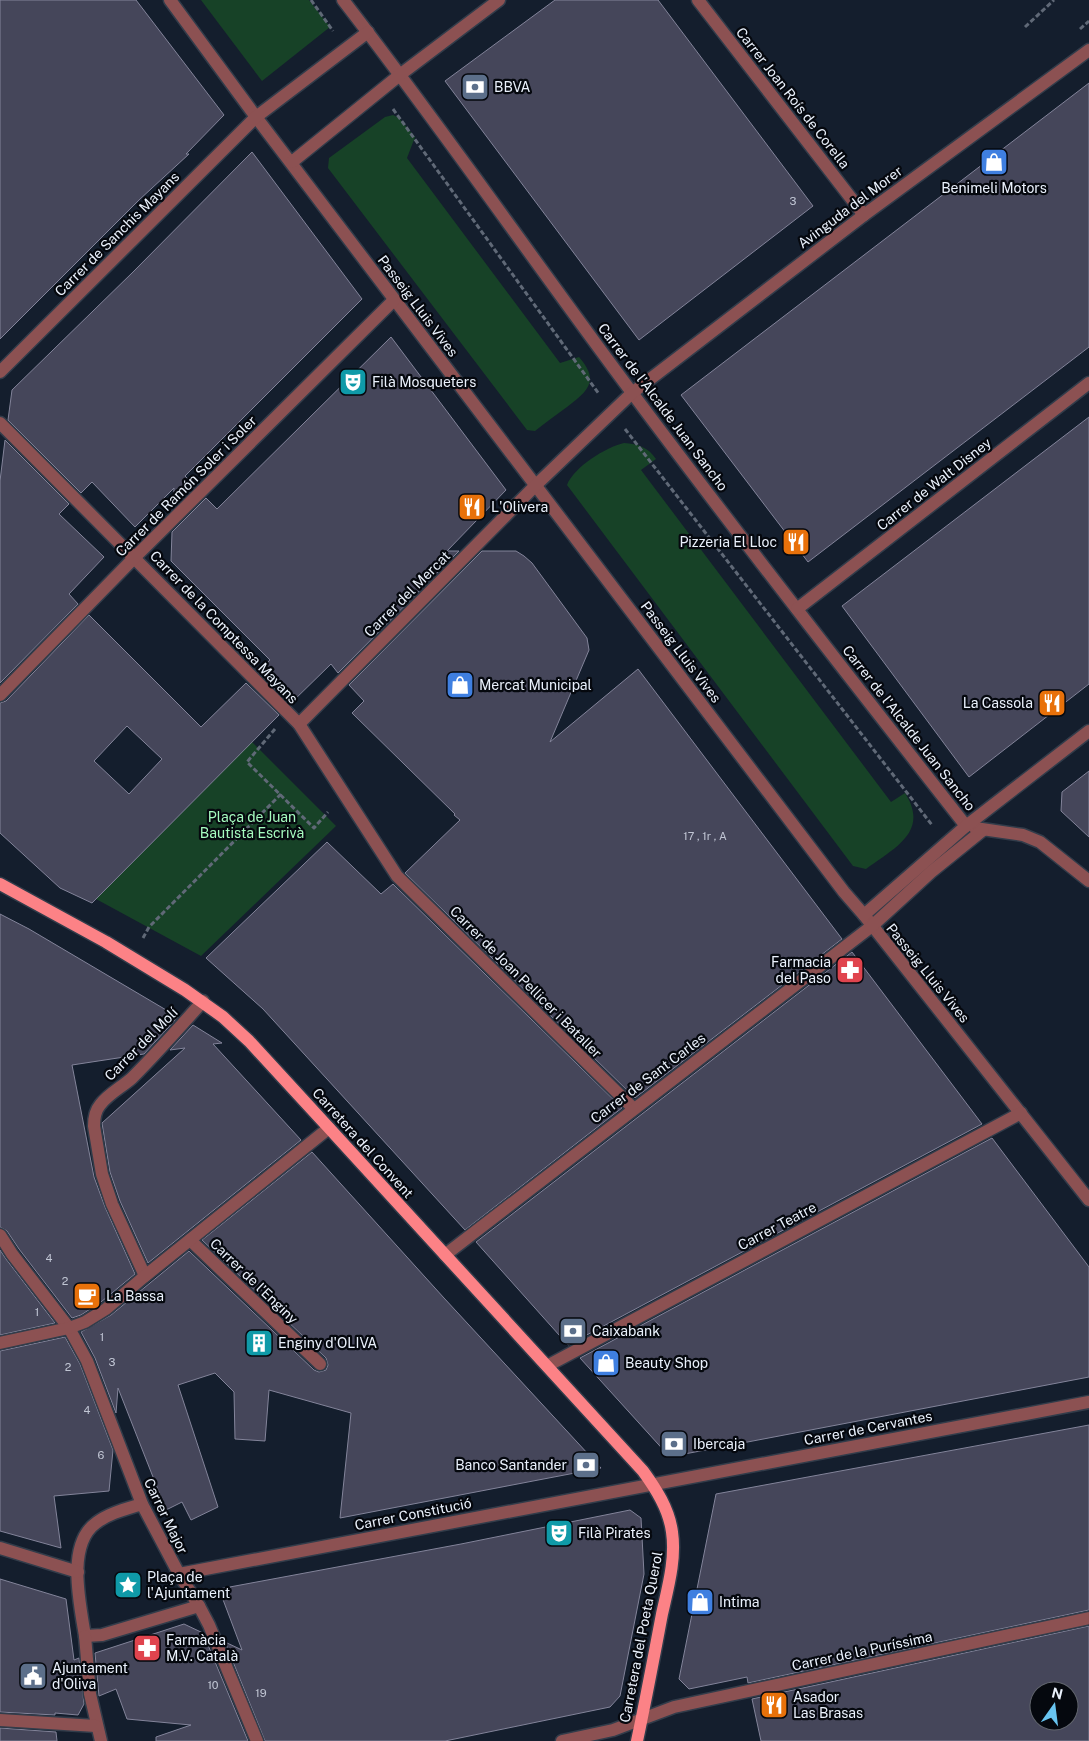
<svg xmlns="http://www.w3.org/2000/svg" width="1089" height="1741" font-family="'Public Sans',sans-serif">
<style>
.green{fill:#174227}
.building{fill:#45465a;stroke:#83849a;fill-rule:evenodd}
.lines{fill:none;stroke-linecap:round;stroke-linejoin:round}
.minor-casing{stroke:#323c4a;stroke-width:15}
.major-casing{stroke:#323c4a;stroke-width:15}
.path{stroke:#606977;stroke-width:3;stroke-dasharray:5 2.5;stroke-linecap:butt}
.minor{stroke:#8c5152;stroke-width:12}
.major{stroke:#fc8286;stroke-width:12}
.labels{text-anchor:middle;dominant-baseline:central;stroke-width:4.5;stroke-linejoin:round;paint-order:stroke}
.number-label{font-size:11px;fill:#c1c6d4}
.poi-label{font-size:14px;fill:#eaf1fc;stroke:#05080e;text-anchor:start}
.street-label{font-size:14px;fill:#eaf1fc;stroke:#05080e}
.park-label{font-size:14px;fill:#a5fbbf;stroke:#05080e}
</style>
<rect width="100%" height="100%" fill="#141e2d"/>
<g class="green">
<path d="M201,0H309L330,27L262,81Z"/>
<path d="M393,115L399,118L415,137L407,158L560,363L579,357C600,381 588,391 567,407C556,415 545,423 535,431L527,430L328,168L329,158L385,117Z"/>
<path d="M624,443C638,444 648,447 656,459L641,470L891,802L905,793C930,832 894,848 866,869L853,866L567,485C574,467 606,447 624,443Z"/>
<path d="M252,742L336,826L201,956L96,899Z"/>
</g>
<g class="building">
<path d="M0,0H136L224,115L186,154H189L139,200L0,339Z"/>
<path d="M555,0H658L813,206L639,340L445,81Z"/>
<path d="M1089,83V347L808,562L681,395Z"/>
<path d="M252,152L362,299L185,476L195,486L173,508L174,488L135,527L92,482L81,493L8,420L12,390L133,272Z"/>
<path d="M391,337L506,490L447,551H459L338,673L331,664L290,704L258,671L270,660L171,561L172,532L206,498L217,509Z"/>
<path d="M1089,417V684L969,777L842,606Z"/>
<path d="M5,440L69,504L59,514L104,557L69,594L78,604L0,683V481Z"/>
<path d="M482,551H516L524,556L532,563L587,638L589,650L550,742L638,669L842,939L635,1098L405,873L460,820L454,815L455,814L352,713L364,701L349,685Z"/>
<path d="M89,615L201,727L246,683L279,715L92,903L60,888L0,833V703L6,701ZM127,726L162,759L129,794L94,761Z"/>
<path d="M1089,771V837L1061,811L1062,792Z"/>
<path d="M327,842L381,894L393,884L622,1108L465,1230L263,1009L206,958Z"/>
<path d="M0,914L29,929L178,1017L144,1054L72,1065L94,1177L105,1207L135,1274L101,1302L81,1315L72,1318L19,1249L7,1231L0,1227Z"/>
<path d="M852,952L982,1124L568,1345L476,1242Z"/>
<path d="M193,1025L222,1043L213,1044L301,1140L148,1263L120,1201L110,1172L102,1123L185,1048L170,1050Z"/>
<path d="M992,1138L1089,1267V1377L674,1456L673,1454L668,1455L580,1358Z"/>
<path d="M312,1152L444,1298L601,1468L340,1518L351,1413L269,1390L265,1441L235,1439L234,1392L215,1373L178,1385L218,1507L191,1520L182,1502L166,1510L118,1388L116,1413L95,1358L81,1332L111,1315L189,1251L314,1370L319,1372L326,1370L328,1365L326,1358L202,1240Z"/>
<path d="M0,1250L6,1259L55,1323L0,1335Z"/>
<path d="M65,1337L80,1364L113,1450L109,1491L54,1496L61,1548L0,1531V1351Z"/>
<path d="M1089,1425V1610L748,1683L747,1677L689,1689L679,1679L716,1494Z"/>
<path d="M630,1510L641,1518L644,1574L620,1696L610,1707L445,1741H265L225,1642L242,1650L219,1589L461,1544Z"/>
<path d="M0,1579L66,1599L74,1660L79,1658L84,1704L78,1715L55,1713V1715L0,1712Z"/>
<path d="M184,1624L203,1633L248,1741H156V1737L191,1725L127,1719L116,1689L99,1696L95,1653Z"/>
<path d="M1089,1626V1741H761L752,1699ZM1039,1691H1069V1721H1039Z"/>
<path d="M0,1728L56,1732L57,1741H0Z"/>
</g>
<g class="lines">
<defs>
<g id="minor">
<path d="M170,0L256,117L844,892L864,915L1089,1200"/>
<path d="M343,0C443,129 535,263 633,394C742,540 854,683 966,826"/>
<path d="M698,0L864,215"/>
<path d="M292,162L401,74L499,0"/>
<path d="M0,372L256,117L368,32"/>
<path d="M0,423L299,724L397,876L633,1108"/>
<path d="M797,609L1089,383"/>
<path d="M0,695L135,557L394,300"/>
<path d="M299,724L536,485L632,393L864,215L1089,50"/>
<path d="M975,828L1023,835L1040,842L1089,881"/>
<path d="M864,915L966,826L1089,731"/>
<path d="M0,1235L12,1254L69,1328L87,1361L142,1504L179,1574L199,1606L209,1625L257,1741"/>
<path d="M190,1240L320,1364"/>
<path d="M445,1255L872,926L931,872L983,830"/>
<path d="M145,1276L112,1204L102,1174L94,1126C94,1119 95,1111 100,1105C108,1094 122,1087 132,1078C157,1053 180,1027 203,1001"/>
<path d="M0,1343L69,1328L85,1322L106,1309L145,1276L329,1128"/>
<path d="M547,1366L1021,1113"/>
<path d="M142,1504C126,1509 109,1513 96,1523C66,1545 80,1604 85,1636L102,1635L199,1606"/>
<path d="M0,1548L78,1572"/>
<path d="M179,1574L1089,1402"/>
<path d="M85,1636L90,1694L101,1741"/>
<path d="M0,1720L96,1726"/>
<path d="M562,1741L613,1730L674,1707L1089,1618"/>
</g>
<path id="major" d="M0,884L106,942L185,990L223,1017L249,1041L329,1128L643,1471C656,1489 669,1509 672,1532C676,1559 668,1587 662,1614C654,1656 646,1699 637,1741"/>
</defs>
<use href="#minor" class="minor-casing"/>
<use href="#major" class="major-casing"/>
<g class="path">
<path d="M311,0L333,31"/>
<path d="M1025,27L1054,0"/>
<path d="M1080,29L1089,21"/>
<path d="M393,109L599,394"/>
<path d="M625,429L932,825"/>
<path d="M275,729L247,762L314,828L328,812"/>
<path d="M143,938L149,927L281,794"/>
</g>
<use href="#minor" class="minor"/>
<use href="#major" class="major"/>
</g>
<defs>
<symbol id="bank-square" viewBox="-11 -11 22 22"><rect x="-9" y="-9" width="18" height="18" rx="4" fill="#5c6f8a" stroke="#05080e"/><path d="M-6-4H6V4H-6ZM0-2.3a2.3 2.3 0 1 0 0 4.6a2.3 2.3 0 1 0 0-4.6Z" fill="#fff"/></symbol>
<symbol id="shop-square" viewBox="-11 -11 22 22"><rect x="-9" y="-9" width="18" height="18" rx="4" fill="#3f7fe0" stroke="#05080e"/><path d="M-5-2.5h2.3a2.7 3.5 0 0 1 5.4 0H5L5.5 6h-11ZM-1.5-2.5h3a1.5 2.3 0 0 0-3 0Z" fill="#fff"/></symbol>
<symbol id="theatre-square" viewBox="-11 -11 22 22"><rect x="-9" y="-9" width="18" height="18" rx="4" fill="#0f9aa8" stroke="#05080e"/><path d="M-5-5.5Q0-4 5-5.5V0Q5 5 0 6Q-5 5-5 0ZM-3.3-2.5H-1v1.5H-3.3ZM1-2.5H3.3v1.5H1ZM-2.8 1Q0 5.5 2.8 1Z" fill="#fff"/></symbol>
<symbol id="restaurant-square" viewBox="-11 -11 22 22"><rect x="-9" y="-9" width="18" height="18" rx="4" fill="#e8710a" stroke="#05080e"/><path d="M-5-6h1v4h1v-4h1v4h1v-4h1v5L-1.5 .5V6h-2V.5L-5-1ZM5-6V6H3V1.5H1.5Q1.5-4 5-6Z" fill="#fff"/></symbol>
<symbol id="pharmacy-square" viewBox="-11 -11 22 22"><rect x="-9" y="-9" width="18" height="18" rx="4" fill="#e0444e" stroke="#05080e"/><path d="M-2-6h4v4h4v4h-4v4h-4v-4h-4v-4h4Z" fill="#fff"/></symbol>
<symbol id="cafe-square" viewBox="-11 -11 22 22"><rect x="-9" y="-9" width="18" height="18" rx="4" fill="#e8710a" stroke="#05080e"/><path d="M-5.5-4.5H6V0H3Q3 3.5 0 3.5H-2.5Q-5.5 3.5-5.5 0ZM3-3.2v2h1.7v-2ZM-6 4.5H4V6H-6Z" fill="#fff"/></symbol>
<symbol id="building-square" viewBox="-11 -11 22 22"><rect x="-9" y="-9" width="18" height="18" rx="4" fill="#0f9aa8" stroke="#05080e"/><path d="M-4-6H4V6H1V3H-1V6H-4ZM-2.5-4.3h1.7v1.8h-1.7ZM.8-4.3h1.7v1.8H.8ZM-2.5-1h1.7V.8h-1.7ZM.8-1h1.7V.8H.8Z" fill="#fff"/></symbol>
<symbol id="sight-square" viewBox="-11 -11 22 22"><rect x="-9" y="-9" width="18" height="18" rx="4" fill="#0f9aa8" stroke="#05080e"/><path d="M0-6L1.8-2.2L6-1.7L2.9 1.2L3.7 5.4L0 3.3L-3.7 5.4L-2.9 1.2L-6-1.7L-1.8-2.2Z" fill="#fff"/></symbol>
<symbol id="civic-square" viewBox="-11 -11 22 22"><rect x="-9" y="-9" width="18" height="18" rx="4" fill="#5c6f8a" stroke="#05080e"/><path d="M-.6-6.5H3V-4.5H.6V-3L4-1V1h2V6H-6V1h2V-1L-.6-3ZM-1.2 2.5V6h2.4V2.5Z" fill="#fff"/></symbol>
</defs>
<g fill-rule="evenodd">
<use href="#bank-square" x="459" y="71" width="32" height="32"/>
<use href="#shop-square" x="978" y="146" width="32" height="32"/>
<use href="#theatre-square" x="337" y="366" width="32" height="32"/>
<use href="#restaurant-square" x="456" y="491" width="32" height="32"/>
<use href="#restaurant-square" x="780" y="526" width="32" height="32"/>
<use href="#shop-square" x="444" y="669" width="32" height="32"/>
<use href="#restaurant-square" x="1036" y="687" width="32" height="32"/>
<use href="#pharmacy-square" x="834" y="954" width="32" height="32"/>
<use href="#cafe-square" x="71" y="1280" width="32" height="32"/>
<use href="#bank-square" x="557" y="1315" width="32" height="32"/>
<use href="#building-square" x="243" y="1327" width="32" height="32"/>
<use href="#shop-square" x="590" y="1347" width="32" height="32"/>
<use href="#bank-square" x="658" y="1428" width="32" height="32"/>
<use href="#bank-square" x="570" y="1449" width="32" height="32"/>
<use href="#theatre-square" x="543" y="1517" width="32" height="32"/>
<use href="#sight-square" x="112" y="1569" width="32" height="32"/>
<use href="#shop-square" x="684" y="1586" width="32" height="32"/>
<use href="#pharmacy-square" x="131" y="1632" width="32" height="32"/>
<use href="#civic-square" x="17" y="1660" width="32" height="32"/>
<use href="#restaurant-square" x="758" y="1689" width="32" height="32"/>
</g>
<g class="labels">
<g class="number-label">
<text x="793" y="201">3</text>
<text x="705" y="836">17 , 1r , A</text>
<text x="49" y="1258">4</text>
<text x="65" y="1281">2</text>
<text x="37" y="1312">1</text>
<text x="102" y="1337">1</text>
<text x="112" y="1362">3</text>
<text x="68" y="1367">2</text>
<text x="87" y="1410">4</text>
<text x="101" y="1455">6</text>
<text x="213" y="1685">10</text>
<text x="261" y="1693">19</text>
</g>
<g class="poi-label">
<text x="494" y="87">BBVA</text>
<text x="994" y="188" text-anchor="middle">Benimeli Motors</text>
<text x="372" y="382">Filà Mosqueters</text>
<text x="491" y="507">L'Olivera</text>
<text x="777" y="542" text-anchor="end">Pizzeria El Lloc</text>
<text x="479" y="685">Mercat Municipal</text>
<text x="1033" y="703" text-anchor="end">La Cassola</text>
<text x="831" y="962" text-anchor="end">Farmacia<tspan x="831" dy="16">del Paso</tspan></text>
<text x="106" y="1296">La Bassa</text>
<text x="592" y="1331">Caixabank</text>
<text x="278" y="1343">Enginy d'OLIVA</text>
<text x="625" y="1363">Beauty Shop</text>
<text x="693" y="1444">Ibercaja</text>
<text x="567" y="1465" text-anchor="end">Banco Santander</text>
<text x="578" y="1533">Filà Pirates</text>
<text x="147" y="1577">Plaça de<tspan x="147" dy="16">l'Ajuntament</tspan></text>
<text x="719" y="1602">Intima</text>
<text x="166" y="1640">Farmàcia<tspan x="166" dy="16">M.V. Català</tspan></text>
<text x="52" y="1668">Ajuntament<tspan x="52" dy="16">d'Oliva</tspan></text>
<text x="793" y="1697">Asador<tspan x="793" dy="16">Las Brasas</tspan></text>
</g>
<g class="street-label">
<text transform="translate(793 98) rotate(52)">Carrer Joan Roís de Corella</text>
<text transform="translate(850 207) rotate(-37)">Avinguda del Morer</text>
<text transform="translate(117 234) rotate(-45)">Carrer de Sanchis Mayans</text>
<text transform="translate(418 306) rotate(53)">Passeig Lluis Vives</text>
<text transform="translate(663 407) rotate(53)">Carrer de l'Alcalde Juan Sancho</text>
<text transform="translate(934 484) rotate(-38)">Carrer de Walt Disney</text>
<text transform="translate(186 486) rotate(-45)">Carrer de Ramón Soler i Soler</text>
<text transform="translate(407 594) rotate(-45)">Carrer del Mercat</text>
<text transform="translate(224 627) rotate(46)">Carrer de la Comptessa Mayans</text>
<text transform="translate(681 652) rotate(53)">Passeig Lluis Vives</text>
<text transform="translate(909 728) rotate(52)">Carrer de l'Alcalde Juan Sancho</text>
<text transform="translate(928 973) rotate(51)">Passeig Lluis Vives</text>
<text transform="translate(526 982) rotate(45)">Carrer de Joan Pellicer i Bataller</text>
<text transform="translate(141 1044) rotate(-45)">Carrer del Molí</text>
<text transform="translate(648 1078) rotate(-37)">Carrer de Sant Carles</text>
<text transform="translate(363 1143) rotate(48)">Carretera del Convent</text>
<text transform="translate(777 1226) rotate(-28)">Carrer Teatre</text>
<text transform="translate(254 1281) rotate(44)">Carrer de l'Enginy</text>
<text transform="translate(868 1428) rotate(-11)">Carrer de Cervantes</text>
<text transform="translate(413 1514) rotate(-11)">Carrer Constitució</text>
<text transform="translate(166 1516) rotate(64)">Carrer Major</text>
<text transform="translate(641 1637) rotate(-79)">Carretera del Poeta Querol</text>
<text transform="translate(862 1651) rotate(-12)">Carrer de la Puríssima</text>
</g>
<g class="park-label">
<text x="252" y="817">Plaça de Juan<tspan x="252" dy="16">Bautista Escrivà</tspan></text>
</g>
</g>
<g transform="translate(1054 1706) rotate(14)"><circle r="24" fill="#05080e" stroke="#61656d"/>
<path d="M0-4L9 19L0 12L-9 19Z" fill="#68c4f0"/>
<text y="-8" font-size="14" font-weight="bold" text-anchor="middle" fill="#eaf1fc">N</text>
</g>
</svg>
